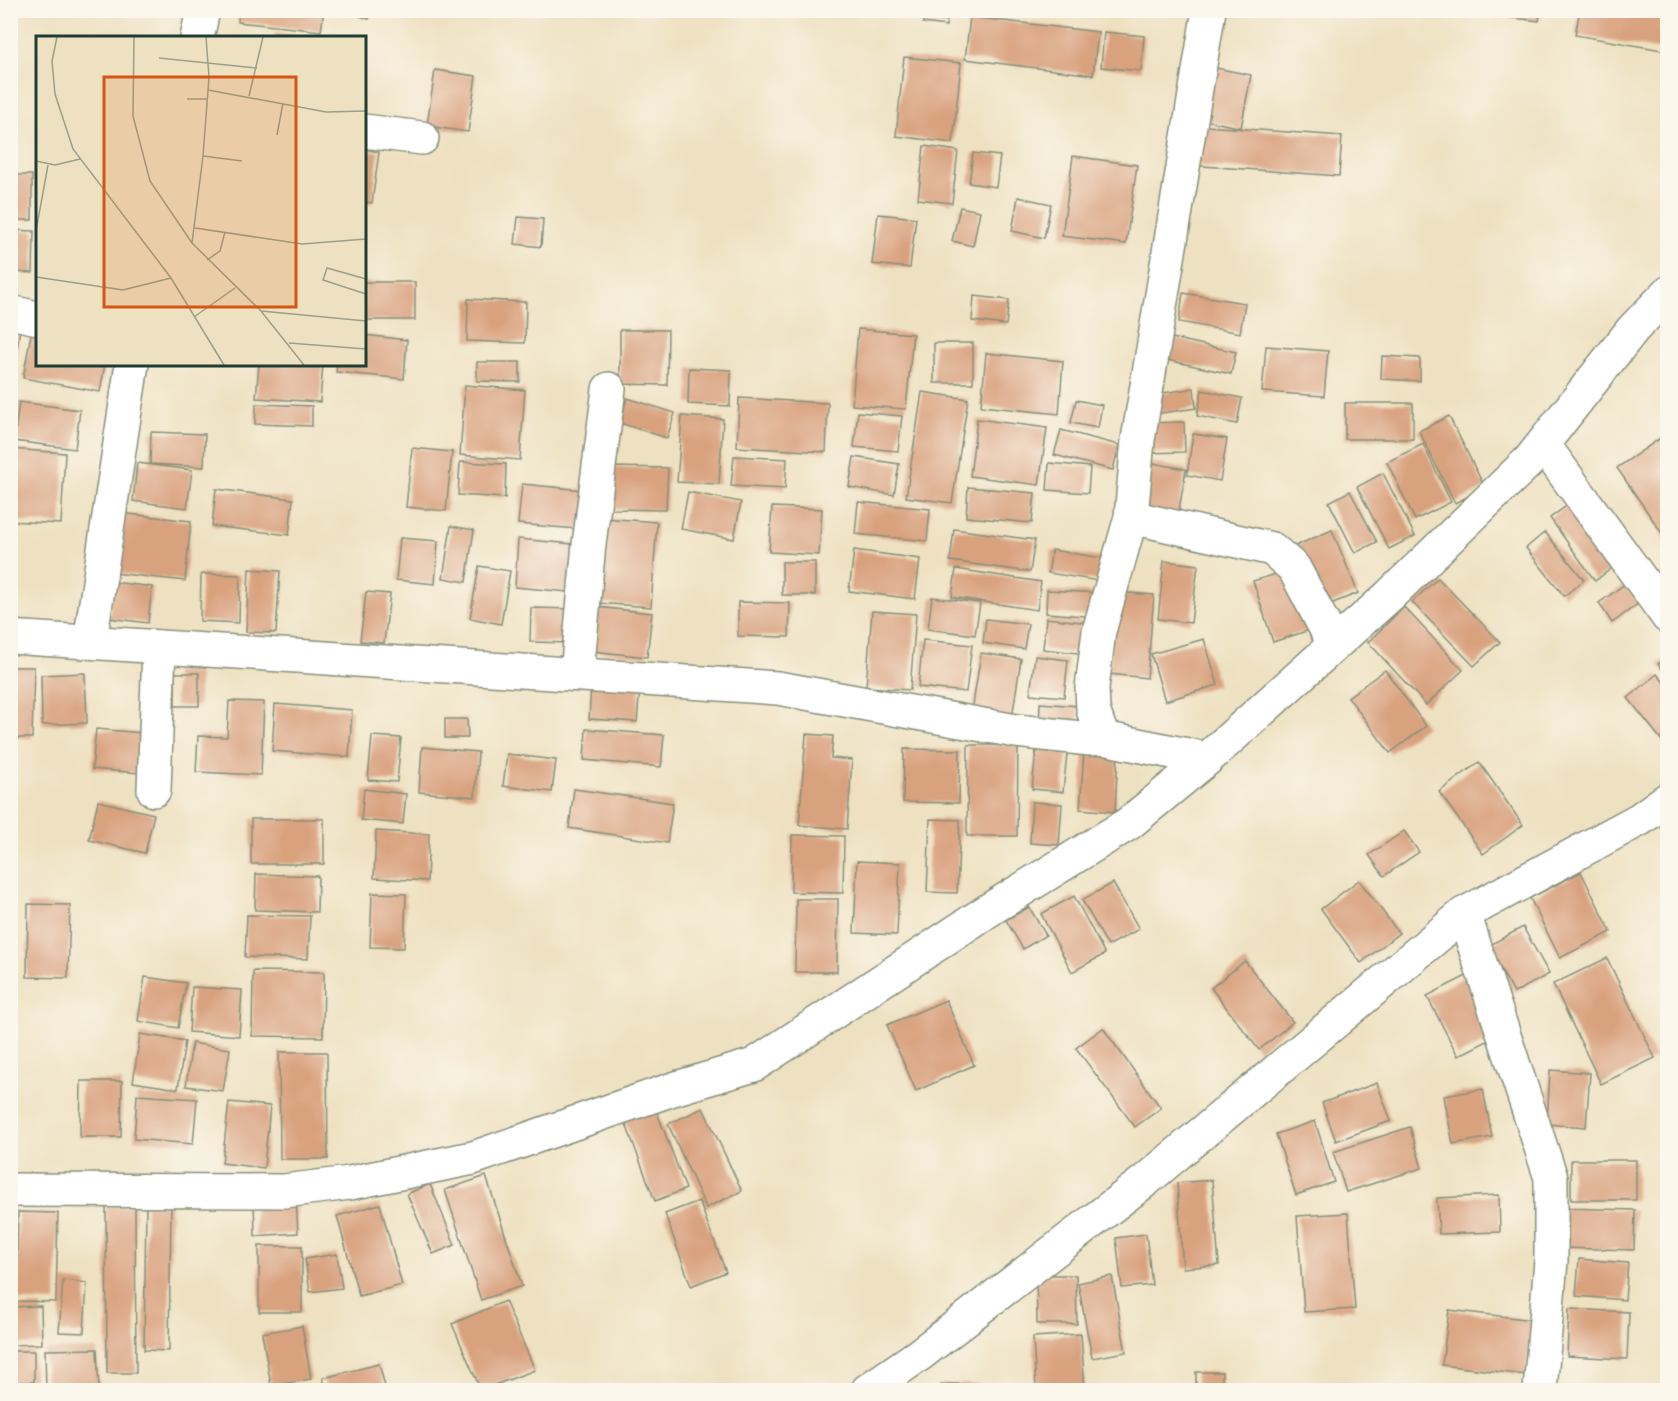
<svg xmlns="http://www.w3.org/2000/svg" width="1678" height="1401" font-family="Mali,sans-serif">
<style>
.building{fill:#d9a27f}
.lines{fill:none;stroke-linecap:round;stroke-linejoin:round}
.minor-casing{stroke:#868f7a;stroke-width:36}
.minor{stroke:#fff;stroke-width:33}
.inset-road{fill:none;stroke:#9b9f89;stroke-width:1.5}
.view{fill:#d45610;fill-opacity:0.15;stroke:#d45610;stroke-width:3}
.inset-edge{fill:none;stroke:#1f3d34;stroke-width:3}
</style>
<rect width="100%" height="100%" fill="#fbf7ec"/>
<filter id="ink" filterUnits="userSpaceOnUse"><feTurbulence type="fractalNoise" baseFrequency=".0167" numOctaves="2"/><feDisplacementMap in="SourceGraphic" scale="12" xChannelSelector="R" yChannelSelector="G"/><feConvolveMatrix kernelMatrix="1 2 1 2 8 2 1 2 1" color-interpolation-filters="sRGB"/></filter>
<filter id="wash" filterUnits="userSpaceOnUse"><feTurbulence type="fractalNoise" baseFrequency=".008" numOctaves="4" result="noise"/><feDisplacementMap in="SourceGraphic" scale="24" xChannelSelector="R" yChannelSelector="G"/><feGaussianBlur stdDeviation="1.35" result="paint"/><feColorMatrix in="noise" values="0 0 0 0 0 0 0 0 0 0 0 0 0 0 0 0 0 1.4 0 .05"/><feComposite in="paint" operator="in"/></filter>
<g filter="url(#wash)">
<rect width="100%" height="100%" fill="#eee1c1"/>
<g id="blocks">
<g class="building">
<path d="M239,10H324L321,31L238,22Z"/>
<path d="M342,10H372L369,19Z"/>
<path d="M925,10H948L946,26L923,23Z"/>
<path d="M1480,10H1541L1539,21L1480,14Z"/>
<path d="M1580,10H1668V51L1575,35Z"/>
<path d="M970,17L1098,32L1093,75L965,59Z"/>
<path d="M1104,32L1144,36L1141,71L1101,67Z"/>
<path d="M275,33L309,36V38H275Z"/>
<path d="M904,57L961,63L953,143L896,136Z"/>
<path d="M1206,66L1251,75L1241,128L1196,118Z"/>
<path d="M435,70L476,76L468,132L427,126Z"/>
<path d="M1192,125L1342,136L1339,176L1189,165Z"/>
<path d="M924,146L958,151L952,203L918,199Z"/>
<path d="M364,149L379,152L372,203L364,202Z"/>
<path d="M973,153L1000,156L996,187L969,183Z"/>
<path d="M1073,156L1137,165L1126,244L1062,236Z"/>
<rect x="10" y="175" width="22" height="45"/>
<path d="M1018,197L1051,204L1044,238L1012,231Z"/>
<path d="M960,207L980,211L973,246L952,241Z"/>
<path d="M878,214L916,218L910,268L872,264Z"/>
<path d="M518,217L543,219L541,247L515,244Z"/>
<path d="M10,230L34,231L33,273L10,272Z"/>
<rect x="364" y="282" width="51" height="38"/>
<path d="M1183,293L1245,303L1240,333L1179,322Z"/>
<path d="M974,296L1009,300L1006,325L972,321Z"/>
<path d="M468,299L526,302L525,343L467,341Z"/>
<path d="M10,327L20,328L12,386H10Z"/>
<path d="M858,329L913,334L906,409L852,405Z"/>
<path d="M620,330H668L667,385L620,384Z"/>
<path d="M31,334L38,335V364H105L100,392L23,378Z"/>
<path d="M364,335L407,340L404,379L336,372L337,364H364Z"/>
<path d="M1172,338L1236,352L1231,374L1167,360Z"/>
<rect x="934" y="343" width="39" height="40"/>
<path d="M1266,346L1328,351L1324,396L1262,392Z"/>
<path d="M986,353L1063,361L1059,414L981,406Z"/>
<path d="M1382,356L1420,358V381L1381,379Z"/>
<path d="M477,362H520V382L477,381Z"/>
<path d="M259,364H323L320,402L256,398Z"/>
<path d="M689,368L731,370L730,406L688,404Z"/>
<path d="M465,385L525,390L520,460L460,455Z"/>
<path d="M1194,388L1196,408L1155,414L1151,395Z"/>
<path d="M1202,390L1242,398L1237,424L1197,416Z"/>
<path d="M922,392L968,399L952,503L906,497Z"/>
<path d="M627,398L675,413L667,438L620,423Z"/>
<path d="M739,398L828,403L826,452L737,447Z"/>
<path d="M1076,400L1102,405L1098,428L1071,423Z"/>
<path d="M19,402L80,410L75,449L14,441Z"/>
<rect x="1345" y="403" width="68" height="36"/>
<path d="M256,404L312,406V426L255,424Z"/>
<path d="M858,412L902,416L898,451L854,447Z"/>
<path d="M682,416L723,419L719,484L677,482Z"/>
<path d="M1449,416L1485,488L1455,503L1419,431Z"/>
<path d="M977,419L1047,428L1039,485L970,476Z"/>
<path d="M1184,422L1185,452L1144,453V423Z"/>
<path d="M1061,430L1119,445L1113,470L1054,455Z"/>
<path d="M151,432L205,434L204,467L150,464Z"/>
<path d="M1668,433V542L1617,468Z"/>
<path d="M1193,434L1227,439L1220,481L1187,475Z"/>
<path d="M1423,444L1451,502L1415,520L1387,462Z"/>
<path d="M412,448L452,452L446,511L406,507Z"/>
<path d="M10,449L65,453L61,524L10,521Z"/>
<path d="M734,456L787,459L785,489L731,486Z"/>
<path d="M854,457L899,464L894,495L849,487Z"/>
<path d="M460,462L506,464L505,498L458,495Z"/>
<path d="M1146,462L1186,469L1178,516L1138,509Z"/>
<path d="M137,463L192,470L187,508L133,501Z"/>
<path d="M1049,463L1090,467L1088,493L1047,490Z"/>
<path d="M613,467L668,468L666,510L612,509Z"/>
<path d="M1383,473L1415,536L1389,549L1357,487Z"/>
<path d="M522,484L593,491L589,530L518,524Z"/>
<path d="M968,487L1035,493L1032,523L966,517Z"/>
<path d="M216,489L293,499L289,535L212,526Z"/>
<path d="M1350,491L1377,542L1355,553L1329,502Z"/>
<path d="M688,492L741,502L734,539L681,529Z"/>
<path d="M1581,495L1626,557L1595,581L1550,518Z"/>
<path d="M858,502L930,509L927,541L855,534Z"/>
<path d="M772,507L822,509L819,555L769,552Z"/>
<path d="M120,513L191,521L185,581L114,573Z"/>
<path d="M602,518L657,522L651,607L596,603Z"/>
<path d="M451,526L474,530L466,582L443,578Z"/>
<path d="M954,529L1035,540L1030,572L950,561Z"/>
<path d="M1332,530L1358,593L1318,609L1293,547Z"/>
<path d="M1545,532L1584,580L1564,596L1526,548Z"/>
<path d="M400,538L438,541L435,584L396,580Z"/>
<path d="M518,539L584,545L579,593L515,587Z"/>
<path d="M854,550L920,559L915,599L849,591Z"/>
<path d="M1052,550L1103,558L1099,581L1048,573Z"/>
<path d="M1164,561L1198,565L1191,623L1158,619Z"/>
<rect x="782" y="562" width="33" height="33"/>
<path d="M479,566L510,571L501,624L470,618Z"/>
<path d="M249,569L280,571L276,633L246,632Z"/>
<path d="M956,569L1041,582L1037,610L952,597Z"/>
<path d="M1293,569L1313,629L1273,642L1253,581Z"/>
<path d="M201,574L240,575L239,623L200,621Z"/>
<path d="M1438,578L1500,642L1474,666L1412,602Z"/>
<path d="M113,582L152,587L148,623L109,618Z"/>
<path d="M1625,584L1639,603L1612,623L1599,603Z"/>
<path d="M1047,590L1099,593L1097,617L1046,613Z"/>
<path d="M366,592L390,594L384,643L360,641Z"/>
<path d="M1116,592L1154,595L1147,678L1109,674Z"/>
<path d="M932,597L980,603L975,635L928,629Z"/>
<path d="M738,602L790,603L789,637L738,636Z"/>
<path d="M596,607L652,613L647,657L592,651Z"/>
<path d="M1404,607L1463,670L1426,705L1368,642Z"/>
<path d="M531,608L575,609L574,643L530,642Z"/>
<path d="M872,611L916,614L910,690L866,687Z"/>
<path d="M1046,618L1090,623L1086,654L1043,649Z"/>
<path d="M986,619L1028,624L1024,649L983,643Z"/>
<path d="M1204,639L1218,685L1165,701L1151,654Z"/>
<path d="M923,640L972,645L966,692L918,687Z"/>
<path d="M981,653L1021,659L1012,718L972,711Z"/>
<path d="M1035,656L1068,660L1064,697L1030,694Z"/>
<path d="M1668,657V677L1658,664Z"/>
<path d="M10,667H34L32,738H10Z"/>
<path d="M1385,670L1426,726L1390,753L1348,697Z"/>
<path d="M85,673L87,723L42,725L41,675Z"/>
<rect x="175" y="673" width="24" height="33"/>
<path d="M1657,674L1668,687V748L1628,698Z"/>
<path d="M591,684L640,687L637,722L589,719Z"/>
<path d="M229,701L264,702L261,775L196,772L198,736L227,737Z"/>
<path d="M1040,703L1079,706L1077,727L1039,725Z"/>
<path d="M275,704L352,710L349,757L272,751Z"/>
<path d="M445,719H467L468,738H445Z"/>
<path d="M96,729L143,733L139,773L92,769Z"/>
<path d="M586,729L664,735L661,767L584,760Z"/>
<path d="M806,734L833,736L831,758L852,760L847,829L799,825Z"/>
<path d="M372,736L401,738L397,782L368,780Z"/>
<path d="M1037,741L1068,744L1063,792L1032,789Z"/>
<path d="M968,745H1018L1017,836H967Z"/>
<path d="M422,747L478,752L475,797L419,792Z"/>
<path d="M904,749L960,750L959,803L903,802Z"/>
<path d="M1084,751L1118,753L1115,812L1080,809Z"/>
<path d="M507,754L556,760L552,792L503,786Z"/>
<path d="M1479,762L1523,825L1483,854L1439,792Z"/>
<path d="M364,789L406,794L403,824L361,820Z"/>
<path d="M574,789L673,803L667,843L569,828Z"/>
<path d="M98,801L154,814L145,853L89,840Z"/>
<path d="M1032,802L1062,804L1059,845L1030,843Z"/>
<rect x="251" y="819" width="73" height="45"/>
<path d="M930,819L960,820L957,893L927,892Z"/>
<path d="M376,831L429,834L427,881L374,878Z"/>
<path d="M1404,831L1419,852L1384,876L1369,855Z"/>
<path d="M792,835L844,836L843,893L791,892Z"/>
<path d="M857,861L900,863L897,935L854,933Z"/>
<path d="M1581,872L1611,932L1560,958L1530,898Z"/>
<path d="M256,874L318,876L317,912L255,910Z"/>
<path d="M1359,880L1399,933L1361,963L1321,909Z"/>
<path d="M1113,883L1139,929L1108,946L1082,900Z"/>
<path d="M372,893L406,894L404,948L370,947Z"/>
<path d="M1074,896L1105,954L1072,972L1041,914Z"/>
<path d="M796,899H838L837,972H795Z"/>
<path d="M28,904L70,905L68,978L27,977Z"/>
<path d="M1029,907L1046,935L1023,949L1006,920Z"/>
<path d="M247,915L310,916L308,959L245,957Z"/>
<path d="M1523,927L1549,974L1514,993L1488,946Z"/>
<path d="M1607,958L1655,1058L1601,1084L1553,984Z"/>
<path d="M1245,961L1293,1022L1259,1050L1211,988Z"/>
<path d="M253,971L324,972L323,1037L252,1036Z"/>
<path d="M1472,973L1503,1033L1458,1056L1427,996Z"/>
<path d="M145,977L186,983L178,1028L138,1021Z"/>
<path d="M192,987L242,990L239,1036L189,1032Z"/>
<path d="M946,1000L974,1065L916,1091L887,1025Z"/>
<path d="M1103,1028L1161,1108L1135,1127L1076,1048Z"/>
<path d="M140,1034L185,1041L178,1089L133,1082Z"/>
<path d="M192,1043L230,1049L223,1091L186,1086Z"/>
<path d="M279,1052H327L328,1159H280Z"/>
<path d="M1550,1070L1590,1073L1586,1127L1547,1124Z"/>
<path d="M81,1081H122L121,1137H80Z"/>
<path d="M1377,1083L1391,1121L1336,1141L1322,1103Z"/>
<path d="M1483,1089L1492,1137L1453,1144L1444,1096Z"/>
<path d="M137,1095L197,1099L193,1144L134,1139Z"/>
<path d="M229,1102L270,1106L264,1168L222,1163Z"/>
<path d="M655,1107L686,1189L655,1201L624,1119Z"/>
<path d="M703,1108L742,1191L706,1208L668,1124Z"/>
<path d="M1315,1121L1334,1182L1296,1195L1276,1134Z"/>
<path d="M1410,1127L1422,1168L1346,1192L1333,1152Z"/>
<rect x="1571" y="1160" width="65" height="40"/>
<path d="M486,1176L522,1286L481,1300L445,1190Z"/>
<path d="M1212,1180L1219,1265L1183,1268L1177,1183Z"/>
<path d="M430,1184L455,1245L433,1254L407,1194Z"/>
<path d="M1499,1195L1500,1232L1439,1234L1437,1198Z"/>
<path d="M296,1198L298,1233L255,1236L254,1200Z"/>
<path d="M699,1201L726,1272L691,1286L665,1214Z"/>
<path d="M380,1204L402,1285L359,1296L337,1216Z"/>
<path d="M146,1205H171L169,1351L144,1350Z"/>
<path d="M106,1206H135L136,1373H107Z"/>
<path d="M1562,1208L1635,1210L1634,1250L1562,1248Z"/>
<path d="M18,1212L58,1213L56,1302L16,1301Z"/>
<path d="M1348,1213L1355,1309L1304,1312L1297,1216Z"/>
<path d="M1146,1234L1152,1285L1122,1288L1116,1238Z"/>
<rect x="259" y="1246" width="43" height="66"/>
<path d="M337,1254L342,1288L310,1292L305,1259Z"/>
<path d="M1579,1259L1628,1263L1625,1300L1576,1296Z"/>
<path d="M1036,1275H1076L1077,1324H1037Z"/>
<path d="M1112,1276L1126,1352L1092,1358L1078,1283Z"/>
<path d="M63,1280L87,1283L84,1333L59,1332Z"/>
<path d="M505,1301L535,1370L481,1390L452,1324Z"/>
<path d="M41,1306L42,1344L10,1345V1307Z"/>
<path d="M1569,1309L1629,1312L1627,1359L1567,1356Z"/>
<path d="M1449,1310L1533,1320L1526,1375L1442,1365Z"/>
<path d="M302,1326L311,1379L271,1386L262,1333Z"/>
<path d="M1081,1334L1085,1390H1036L1033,1337Z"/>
<path d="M97,1349L99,1390H46L45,1350Z"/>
<rect x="10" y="1351" width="24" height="31"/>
<path d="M379,1364L386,1390H326L323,1378Z"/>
<rect x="1196" y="1372" width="26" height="18"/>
<rect x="941" y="1384" width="36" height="6"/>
</g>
</g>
</g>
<g filter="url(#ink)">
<use href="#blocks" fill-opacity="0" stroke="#868f7a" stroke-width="1.5"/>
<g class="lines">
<defs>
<g id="minor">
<path d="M197,38L203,10"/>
<path d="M364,131L422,138"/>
<path d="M10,312L38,318"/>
<path d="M1543,444L1668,617"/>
<path d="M1131,517L1272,549L1294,568L1334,644"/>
<path d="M10,637L778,688L1016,731L1090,739L1103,738L1207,759"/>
<path d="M90,642L132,364"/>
<path d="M577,674L589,544L609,389"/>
<path d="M1103,738L1093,710L1092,688L1099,631L1131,517L1138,440L1209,10"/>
<path d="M154,790L159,647"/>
<path d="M1464,914L1551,1178V1261L1540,1390"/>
<path d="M10,1190L284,1191L350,1183L473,1158L673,1089L754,1065L992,908L1128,824L1207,759L1389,596L1530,460L1633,329L1668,293"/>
<path d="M868,1390L919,1355L1146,1180L1464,914L1640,819L1668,799"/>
</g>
</defs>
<use href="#minor" class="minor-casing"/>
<use href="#minor" class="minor"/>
</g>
</g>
<g transform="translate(36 36)">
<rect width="330" height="330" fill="#eee1c1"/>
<path class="inset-road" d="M21,1L16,25L19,58L37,113L135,242L188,329M98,1L97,80L114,145L156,207L225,275L268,329M123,22L221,32M172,54L290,76L330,75M213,60L227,1M151,63H171M241,99L247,67M167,120L206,125M0,125L19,129L44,123M159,192L266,208L330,203M0,195L12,129M156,207L167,120L173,41L170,1M171,224L184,215L189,196M0,241L87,254L135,242M330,243L291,232L287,244L330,258M225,275L330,285M158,281L199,252M253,307L330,313"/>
<path class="view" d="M68,41H260V271H68Z"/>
<rect width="330" height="330" class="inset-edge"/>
</g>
<rect width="1678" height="1401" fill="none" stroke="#fbf7ec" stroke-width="36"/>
</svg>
